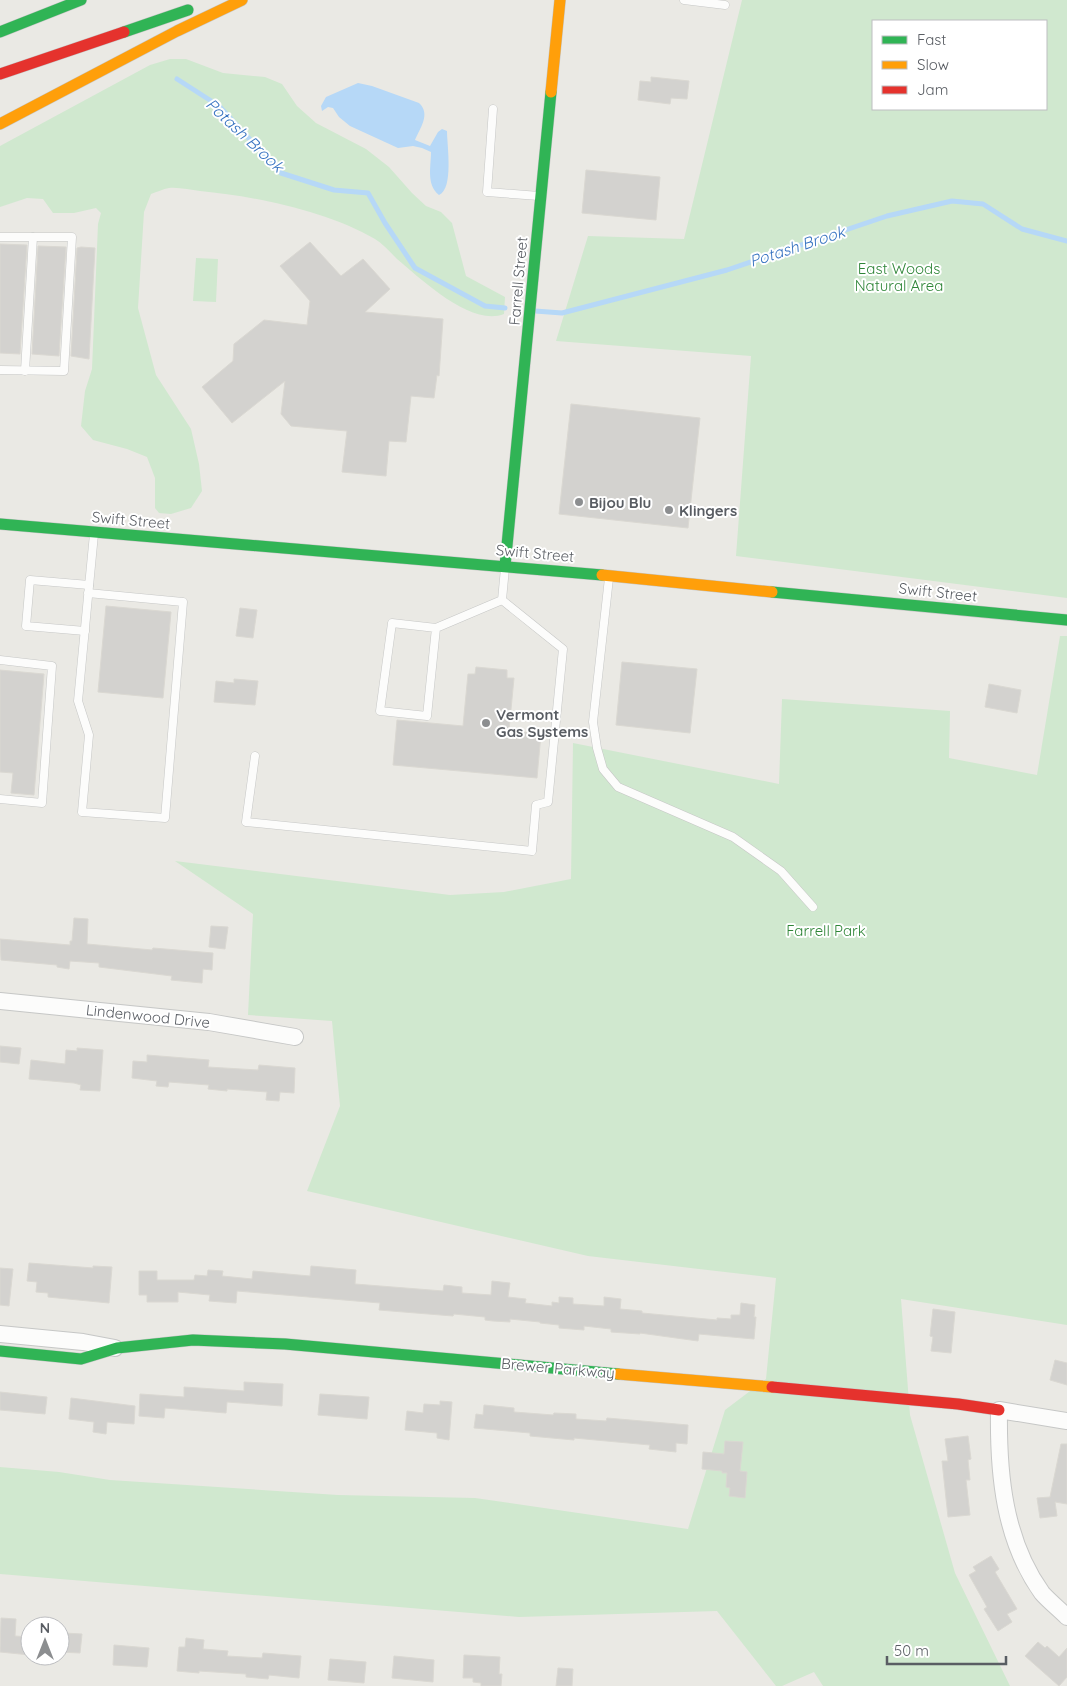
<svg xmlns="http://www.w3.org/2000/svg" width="1067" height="1686" font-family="Quicksand,sans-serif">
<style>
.green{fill:#d0e8cf;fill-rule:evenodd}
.water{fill:#b6d8f7}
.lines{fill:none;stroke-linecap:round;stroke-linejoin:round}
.stream{stroke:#b6d8f7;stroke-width:5}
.building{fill:#d3d2cf;stroke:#dad8d2}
.lane-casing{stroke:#c6c7c6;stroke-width:9}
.street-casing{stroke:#c6c7c6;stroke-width:18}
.fast-casing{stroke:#c5c5c5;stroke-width:12}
.slow-casing{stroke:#c5c5c5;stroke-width:12}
.jam-casing{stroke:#c5c5c5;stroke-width:12}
.lane{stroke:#fcfcfb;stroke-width:8}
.street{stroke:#fcfcfb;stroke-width:16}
.fast{stroke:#30b455;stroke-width:11}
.slow{stroke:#ff9f0a;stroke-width:11}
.jam{stroke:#e5322d;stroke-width:11}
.poi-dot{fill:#8c8e90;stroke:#fff;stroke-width:2}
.labels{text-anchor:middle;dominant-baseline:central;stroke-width:4;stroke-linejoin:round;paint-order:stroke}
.park-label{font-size:15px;fill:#2e8537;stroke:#fff}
.street-label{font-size:15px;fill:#595d63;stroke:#fff}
.poi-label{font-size:15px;font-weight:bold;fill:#595d63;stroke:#fff;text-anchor:start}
.water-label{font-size:16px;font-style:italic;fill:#3773c1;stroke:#fff}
</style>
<rect width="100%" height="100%" fill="#eae9e4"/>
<g class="green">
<path d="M742,0H1067V598L736,556L751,356L556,341L588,236L684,239ZM873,21H1046V109H873Z"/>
<path d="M170,59H186L223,73L265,77L282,84L297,106L316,123L366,149L389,167L412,193L426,206L441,212L452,223L466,276L505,297L504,314C471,327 421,279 397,259C390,252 383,244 375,239C327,211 254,196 200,191C190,190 179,187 169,188C163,189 157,192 151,194L144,212L138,308L156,375L191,429L199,464L202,491L191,508L171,514L159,513L155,508V478L147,457L127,449L93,440L81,426L85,391L92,369L98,224L101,213L96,208L74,213H53L43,199L27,198L0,207V146L150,65Z"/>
<path d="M196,258L218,259L216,302L193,301Z"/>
<path d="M1060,636H1067V1325L901,1299L910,1415L955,1573L1010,1686H823L814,1672L782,1686H776L717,1611L519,1617L0,1574V1467L59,1472L110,1480L338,1495L475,1498L688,1529L725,1410L766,1379L776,1278L588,1256L307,1191L340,1106L332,1021L248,1015L253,914L175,861L450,895L504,892L571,879L573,743L779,784L782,699L950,711L949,758L1037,775Z"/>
</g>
<path class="water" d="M358,83L372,86L419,103C431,114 420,128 415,140L430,146L438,132L442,129L447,131C447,145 454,189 439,195C426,185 431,166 431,152L422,148L413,146L398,148L350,126L339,117L333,108L328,107L322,111L321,106L326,97Z"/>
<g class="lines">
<g class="stream">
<path d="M177,79L219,106L281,173L334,190L368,193L385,223L415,268L485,306L505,308"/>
<path d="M535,311L562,313L727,270L887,216L952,201L983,204L1022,229L1067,241"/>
</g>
</g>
<g class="building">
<path d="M651,77L689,81L687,99L671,98L670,104L638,100L640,81L651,82Z"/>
<path d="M586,170L660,177L656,220L582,213Z"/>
<path d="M310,242L341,276L363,259L390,289L365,312L443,319L439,376L437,375L434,398L411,396L406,442L389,441L386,476L342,472L347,431L291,426L281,414L285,381L232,423L202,387L233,361L234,344L264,320L307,325L310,301L280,266Z"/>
<path d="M0,244L27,245L20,354L0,353Z"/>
<path d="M38,246L66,247L59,356L32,354Z"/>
<path d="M81,247L95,248L89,359L71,356L77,248Z"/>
<path d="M571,404L700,418L688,528L559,514Z"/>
<path d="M106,606L171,612L163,698L98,692Z"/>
<path d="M240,608L257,610L253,638L236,636Z"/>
<path d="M622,662L697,669L690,733L616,725Z"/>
<path d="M476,667L507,670V678H514L509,730L541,734L537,778L393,765L397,720L463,726L468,674H475Z"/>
<path d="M0,670L44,674L34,795L11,793L13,773L0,772Z"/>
<path d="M234,679L258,681L255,705L214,702L216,681L234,683Z"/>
<path d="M989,684L1021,690L1017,713L985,707Z"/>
<path d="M74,918L88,919L87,944L152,950L153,948L213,953L212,970L203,969L202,983L171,980L172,976L99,967V963L70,961L69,969L57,967V965L1,960L0,939L70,945V941H72Z"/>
<path d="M211,926L228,927L225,949L209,947Z"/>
<path d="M0,1046L21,1048L19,1064L0,1062Z"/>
<path d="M77,1048L103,1050L100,1091L80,1090L81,1085L74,1083L29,1079L31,1060L65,1064L66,1050L77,1051Z"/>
<path d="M147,1055L209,1060L208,1067L258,1070L259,1065L295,1068L294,1093L280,1092L279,1101L266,1100L267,1092L227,1089V1091L208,1089L209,1085L169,1082L168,1087L156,1086L157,1081L132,1078L133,1061L147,1062Z"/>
<path d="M29,1263L93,1268V1266L112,1267L109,1303L48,1297V1293L36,1292L37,1282L27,1281Z"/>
<path d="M311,1266L356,1270L355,1284L443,1291L444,1285L462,1287V1293L491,1295L492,1281L510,1283L508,1297L526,1299L525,1303L552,1306V1302L559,1303V1297L573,1298V1304L604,1306V1297L621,1299L620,1309L642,1311V1313L717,1320V1318L731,1319V1315H740L741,1303L755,1305L754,1317H756L754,1339L699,1334L698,1341L640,1333V1334L611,1332V1329L584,1326V1330L559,1328V1325L540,1323V1322L510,1319V1322L493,1321L485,1320V1317L454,1314L453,1316L379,1310L380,1303L237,1291L236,1303L209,1301L210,1295L178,1292V1302H147V1295H139V1271H157V1280H194L195,1275L207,1276L208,1270L223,1271L222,1276L252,1279L253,1271L310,1276Z"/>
<path d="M0,1268L13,1269L9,1306L0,1305Z"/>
<path d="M933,1309L955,1312L951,1353L931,1351L933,1337L930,1336Z"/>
<path d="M1055,1360L1067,1363V1385L1050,1380Z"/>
<path d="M244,1382L283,1384L282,1406L227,1402L226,1413L165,1408L164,1418L139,1416L140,1394L184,1397V1387L244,1391Z"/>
<path d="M0,1392L47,1397L45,1414L0,1410Z"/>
<path d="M320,1394L369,1397L367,1419L318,1415Z"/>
<path d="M71,1398L135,1406L134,1424L107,1422L106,1434L93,1432L94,1422L69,1419Z"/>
<path d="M440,1401L452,1402L449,1440L437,1438V1433L405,1430L407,1411L423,1413L424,1404L440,1405Z"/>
<path d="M484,1405L514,1408V1412L553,1415L554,1413L576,1414V1419L606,1421L607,1418L688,1425L687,1444L676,1443V1452L649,1449L650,1445L574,1438V1440L530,1436V1433L474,1428L476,1414L483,1415Z"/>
<path d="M968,1436L971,1459L968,1460L970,1480H966L970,1515L948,1517L942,1461H948L945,1439Z"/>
<path d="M725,1441L743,1442L740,1471L747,1472L745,1498L729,1496L730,1488L726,1487L727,1473H722V1471L702,1469L703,1452L724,1454Z"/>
<path d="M1061,1444H1067V1504L1055,1502L1057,1516L1040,1518L1037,1498L1050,1497Z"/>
<path d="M991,1556L999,1569L995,1572L1017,1609L1007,1614L1012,1622L998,1631L984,1609L987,1607L969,1575L976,1571L973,1567Z"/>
<path d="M1,1618L16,1619L15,1636L30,1637V1655L0,1652Z"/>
<path d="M64,1633L82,1634L80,1653L60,1652V1639L63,1640Z"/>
<path d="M186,1638L204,1640L203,1649L228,1651L227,1656L262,1658L263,1653L301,1656L299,1678L269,1675L268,1679L246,1677V1674L199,1671V1673L177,1671L179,1647H185Z"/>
<path d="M1038,1642L1045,1648L1047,1646L1059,1657L1067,1648V1677L1059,1686L1025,1656Z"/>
<path d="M114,1645L149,1648L147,1667L113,1665Z"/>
<path d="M464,1655L500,1657L499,1674H502L501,1686H481V1683L473,1682V1678H463Z"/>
<path d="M394,1656L434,1660L433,1682L392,1678Z"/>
<path d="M330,1659L366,1662L364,1683L328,1680Z"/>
<path d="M558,1668L573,1669L572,1686H556Z"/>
</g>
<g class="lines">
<defs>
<g id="lane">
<path d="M684,0L725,5"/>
<path d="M493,109L487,192L539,196"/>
<path d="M0,237H72L64,371L0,370"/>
<path d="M25,371L33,237"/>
<path d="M609,578L593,722L597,748L603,769L618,787L733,837L781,871L813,907"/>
<path d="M88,593L183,602L165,818L82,812L89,735L78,701L94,534"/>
<path d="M436,628L427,716L380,711L392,623L436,628L502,600L505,568"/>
<path d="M85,631L26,626L30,580L89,585"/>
<path d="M0,660L52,666L42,803L0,799"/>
<path d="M255,756L246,822L532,851L536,805L548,802L563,649L502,600"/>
</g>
<g id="street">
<path d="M0,1001L209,1022L295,1037"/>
<path d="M0,1334L83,1342L115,1348"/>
<path d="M1067,1421L999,1410C998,1474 1004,1540 1042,1593C1049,1601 1059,1609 1067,1617"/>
</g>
<g id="fast">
<path d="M0,32L81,0"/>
<path d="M124,32L188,10"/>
<path d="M0,524L602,575"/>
<path d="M505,566L551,92"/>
<path d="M772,592L1067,620"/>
<path d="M0,1351L81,1359L117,1348L193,1340L285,1344L618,1374"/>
</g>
<g id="slow">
<path d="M551,92L560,0"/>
<path d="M0,124L177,31L242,0"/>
<path d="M602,575L772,592"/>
<path d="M618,1374L772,1387"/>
</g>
<g id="jam">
<path d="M0,74L124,32"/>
<path d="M772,1387L958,1404L999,1410"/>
</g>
</defs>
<use href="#lane" class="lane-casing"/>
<use href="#street" class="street-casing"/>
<use href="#fast" class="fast-casing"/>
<use href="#slow" class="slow-casing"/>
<use href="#jam" class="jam-casing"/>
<use href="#lane" class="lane"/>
<use href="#street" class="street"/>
<use href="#fast" class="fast"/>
<use href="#slow" class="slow"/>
<use href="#jam" class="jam"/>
</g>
<g class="poi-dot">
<circle cx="579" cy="502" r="5"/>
<circle cx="669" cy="510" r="5"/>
<circle cx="486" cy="723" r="5"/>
</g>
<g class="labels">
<g class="park-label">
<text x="899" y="268">East Woods<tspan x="899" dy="17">Natural Area</tspan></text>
<text x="826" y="930">Farrell Park</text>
</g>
<g class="street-label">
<text transform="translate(518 281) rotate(-85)">Farrell Street</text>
<text transform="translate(131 520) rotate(5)">Swift Street</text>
<text transform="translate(535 553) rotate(5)">Swift Street</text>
<text transform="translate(938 592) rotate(6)">Swift Street</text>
<text transform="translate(148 1016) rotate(6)">Lindenwood Drive</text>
<text transform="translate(558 1368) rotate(5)">Brewer Parkway</text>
</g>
<g class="poi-label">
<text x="589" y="502">Bijou Blu</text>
<text x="679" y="510">Klingers</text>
<text x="496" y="714">Vermont<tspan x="496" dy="17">Gas Systems</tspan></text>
</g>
<g class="water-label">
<text transform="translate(245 135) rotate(43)">Potash Brook</text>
<text transform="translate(797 246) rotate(-18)">Potash Brook</text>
</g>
</g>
<rect x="872" y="20" width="175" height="90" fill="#ffffff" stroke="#bdbec1"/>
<rect x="882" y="36" width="25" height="8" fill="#30b455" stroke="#bdbec1"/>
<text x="917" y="45" font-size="15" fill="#595d63">Fast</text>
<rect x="882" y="61" width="25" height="8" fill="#ff9f0a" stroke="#bdbec1"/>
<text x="917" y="70" font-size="15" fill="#595d63">Slow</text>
<rect x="882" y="86" width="25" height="8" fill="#e5322d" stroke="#bdbec1"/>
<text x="917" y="95" font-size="15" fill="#595d63">Jam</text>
<g transform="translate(45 1641)"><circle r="24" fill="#ffffff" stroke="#bdbec1"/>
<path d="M0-4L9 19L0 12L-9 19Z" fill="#8c8e90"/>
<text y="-8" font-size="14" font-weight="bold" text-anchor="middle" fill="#595d63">N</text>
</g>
<path d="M887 1656v8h119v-8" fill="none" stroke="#595d63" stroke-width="2.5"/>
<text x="894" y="1656" font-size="15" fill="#595d63" stroke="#ffffff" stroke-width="4" paint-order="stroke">50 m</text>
</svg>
